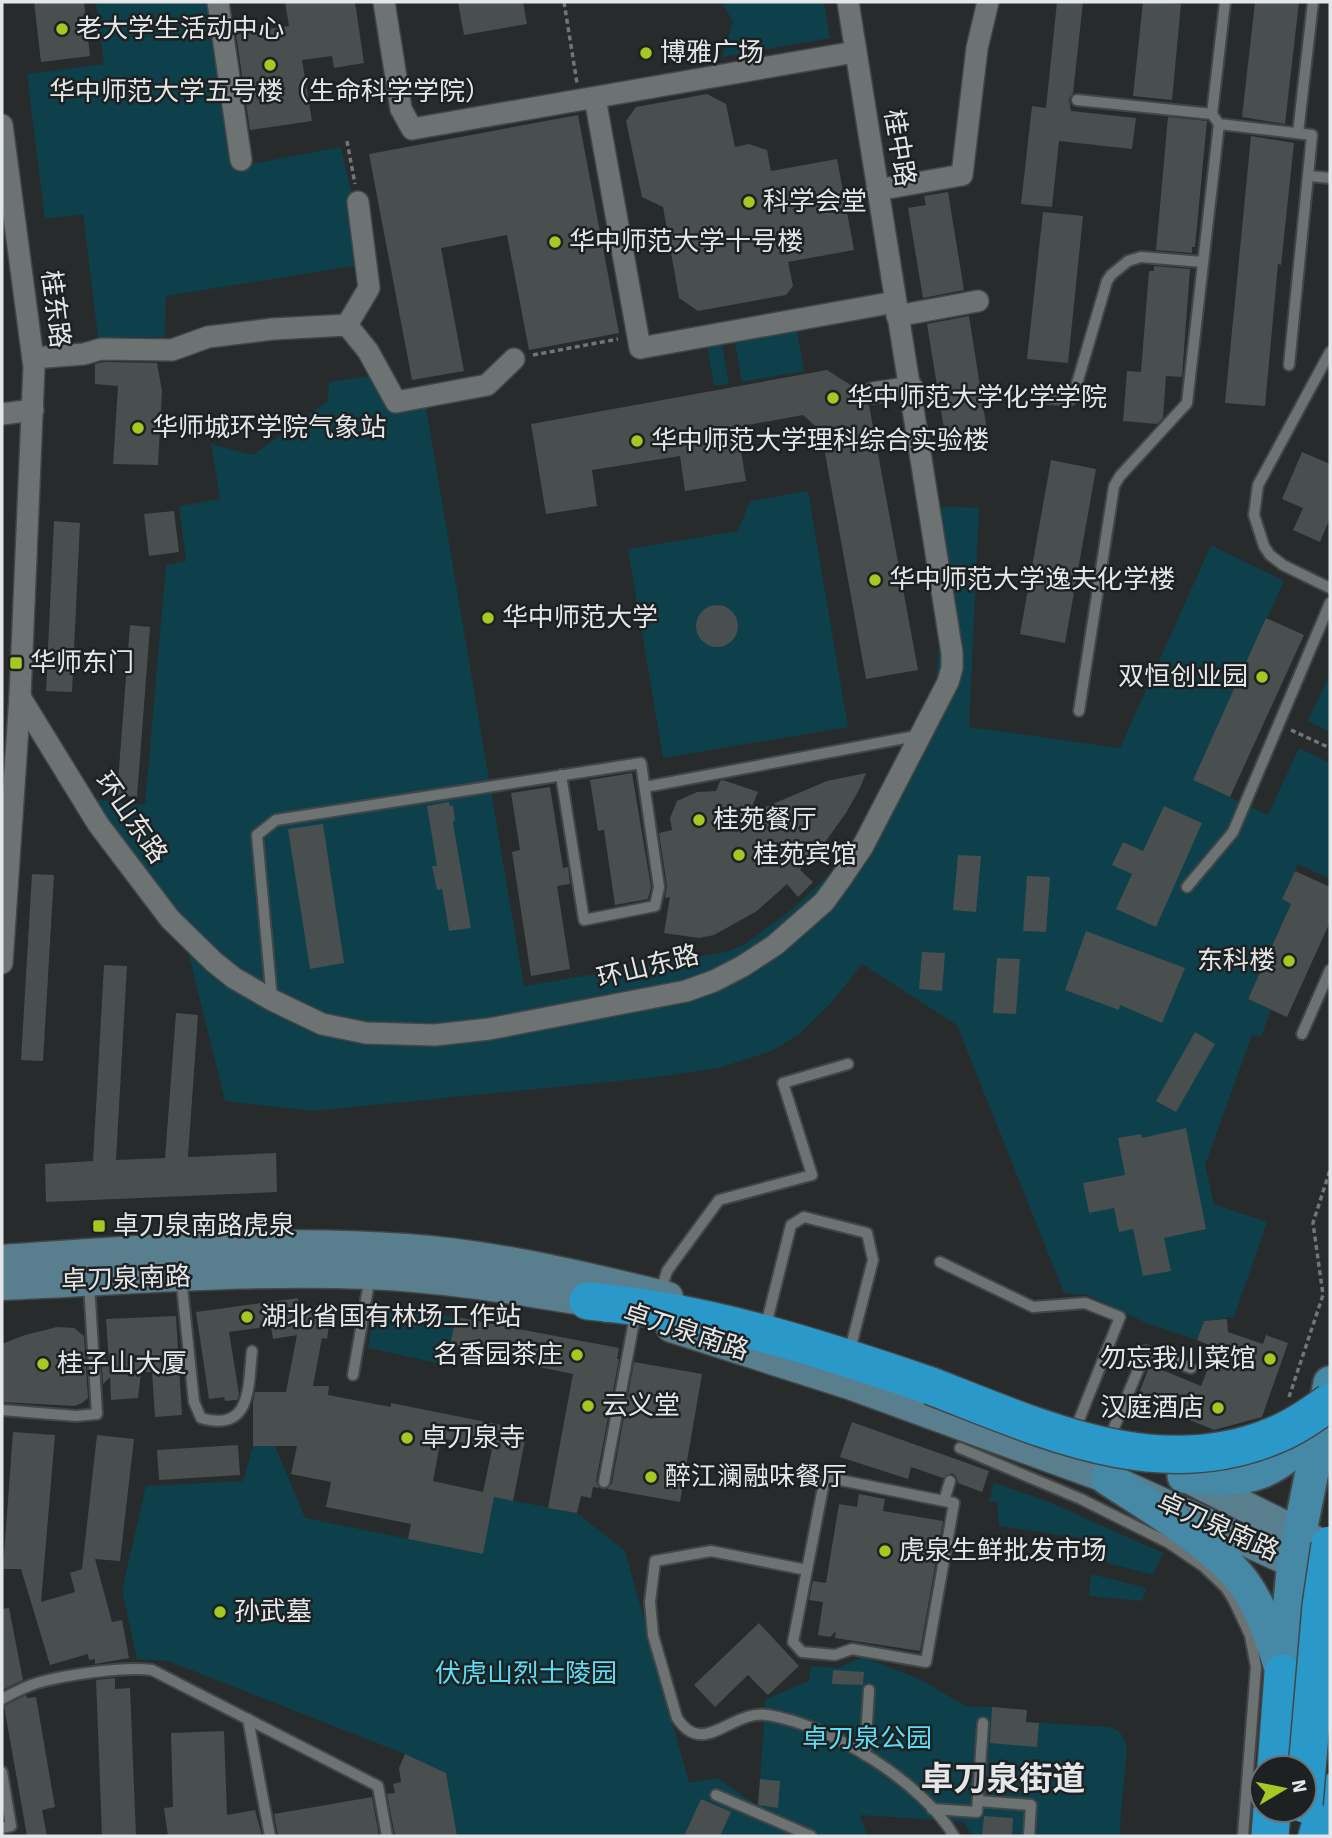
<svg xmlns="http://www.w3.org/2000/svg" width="1332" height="1838" font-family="Signika,'Noto Sans SC',sans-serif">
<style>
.green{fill:#0d404a}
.building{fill:#494e4e;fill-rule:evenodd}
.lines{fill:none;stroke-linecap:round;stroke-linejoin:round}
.lane-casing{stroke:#434647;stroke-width:14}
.street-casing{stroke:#434647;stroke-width:24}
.secondary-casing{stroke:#434647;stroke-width:33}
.primary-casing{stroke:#434647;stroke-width:37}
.highway-casing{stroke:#434647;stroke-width:40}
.path{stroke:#727576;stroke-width:3.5;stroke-dasharray:5 3.5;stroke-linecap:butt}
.lane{stroke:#6d7273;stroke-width:10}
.street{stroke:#6d7273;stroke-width:21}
.secondary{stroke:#597e8d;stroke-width:30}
.primary{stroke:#4589a7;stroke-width:33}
.highway{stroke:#2a99c9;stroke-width:37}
.highway-bridge-casing{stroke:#434647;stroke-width:40;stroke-linecap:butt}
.highway-bridge{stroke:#2a99c9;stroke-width:37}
.poi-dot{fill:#a5c823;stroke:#1e2122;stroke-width:2.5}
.labels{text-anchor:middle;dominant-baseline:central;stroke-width:5;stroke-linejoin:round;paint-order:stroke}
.poi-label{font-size:26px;fill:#e4e6e7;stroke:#1e2122;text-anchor:start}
.street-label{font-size:26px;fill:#e4e6e7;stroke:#1e2122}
.park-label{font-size:26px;fill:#5cdbf5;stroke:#1e2122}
.district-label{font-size:33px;font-weight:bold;fill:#e4e6e7;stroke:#1e2122}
</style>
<rect width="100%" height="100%" fill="#272b2c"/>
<g class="green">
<path d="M96,2H212L236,167L341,147L354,203L360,265L166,296L165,337H98L83,214L45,219L27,74L104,64Z"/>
<path d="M721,2H824L830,38L722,57L733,21Z"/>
<path d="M796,326L804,371L742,382L734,337Z"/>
<path d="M721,340L729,384L714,386L707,343Z"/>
<path d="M377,375L394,405L425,401L524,986L726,952L745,944L795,907L882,823L908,784L920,756L936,679L940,633L942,506L979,508L969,727L1120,748L1211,545L1284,581L1193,780L1268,815L1299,748L1330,763V879L1298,864L1282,899L1291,904L1248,999L1271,1010L1261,1037L1252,1035L1205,1165L1214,1204L1267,1222L1234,1317L1204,1321L1197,1340L1146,1323L1088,1295L1064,1293L957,1025L862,964L831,1003L799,1034L772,1051L719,1068L657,1077L313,1111L225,1101L178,911L103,822L89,799L145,805L166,565L186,561L179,506L220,499L211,444L253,455L328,401L329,382Z"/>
<path d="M808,491L848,727L663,758L628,549L738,531L750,501Z"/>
<path d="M1330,674V732L1308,721Z"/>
<path d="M375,1309L456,1317L447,1365L368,1348Z"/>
<path d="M253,1446H275L305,1518L483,1554L494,1497L577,1513L625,1551L689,1783L717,1778L758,1806L766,1699L809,1681L811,1666L838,1668L863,1657L922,1680L965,1706L992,1707L1026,1722L1109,1727C1121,1730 1124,1737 1127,1748L1119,1836H972L964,1822L860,1815L867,1836H457L445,1773L405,1754L168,1661L137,1659L122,1590L146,1486L243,1481Z"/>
<path d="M994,1483L1049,1502L1163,1553L1153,1575L1093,1559L1094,1540L999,1526L997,1502H989Z"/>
<path d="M1091,1574L1147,1588L1142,1601L1089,1596Z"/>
</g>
<g class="building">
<path d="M34,2H84L90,56L41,62Z"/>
<path d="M285,2H355L364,63L334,68L332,56L302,60L312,121L250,130L236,34L289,26Z"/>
<path d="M458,2H523L527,24L464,35Z"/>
<path d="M1057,2H1083L1073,93L1069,99L1071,111L1136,118L1132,149L1059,141L1052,207L1021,204L1032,106L1046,108Z"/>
<path d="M1143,2L1181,4L1172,100L1133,96Z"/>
<path d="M1255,2H1299L1285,124L1242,117Z"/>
<path d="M707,94L726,104L735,147L749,144L767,150L771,171L837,159L854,250L788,262L793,286L786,295L698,311L679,298L663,207L642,197L626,121L636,107Z"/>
<path d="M578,115L619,333L529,350L507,235L441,248L464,371L412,380L369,154Z"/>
<path d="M1168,117L1207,121L1195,247H1192V253L1156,250Z"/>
<path d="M1251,136L1294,143L1281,265L1278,264L1265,406L1225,403Z"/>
<path d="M948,192L964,290L923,298L908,208L926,205L924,196Z"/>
<path d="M1043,212L1083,216L1068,363L1027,359Z"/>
<path d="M1154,266L1190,269L1182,377L1166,376L1163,418L1157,424L1123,421L1127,371L1141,372L1149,271H1154Z"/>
<path d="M969,316L988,437L962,442V439L946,441L927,324Z"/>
<path d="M103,362L157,363L162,391L158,465L113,464L118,386L95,384V364Z"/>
<path d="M827,370L860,391L862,401L869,405L918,670L866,679L821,431L803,415L737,427L746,481L685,491L680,456L592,470L597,506L546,514L531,424Z"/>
<path d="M1302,452L1330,464V518L1320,542L1293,530L1303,508L1282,499Z"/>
<path d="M1051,460L1096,469L1065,643L1020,634Z"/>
<path d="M174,511L179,552L149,556L144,514Z"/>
<path d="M54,521L80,523L72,692L46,691Z"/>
<circle cx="717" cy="626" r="21"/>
<path d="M1266,618L1304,635L1230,797L1193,780Z"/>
<path d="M130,625L150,627L137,797L117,795Z"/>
<path d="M632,773L651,887L648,899L615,905L604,830L598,831L590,780Z"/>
<path d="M866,773L860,788L846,813L823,845L800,870L813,882L798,897L787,884L757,911L714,935L699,938L664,933L670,897L665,898L667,886L659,833L672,830L670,818L677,801L697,792L716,791L720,781L723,780L758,792L749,814L827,781Z"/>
<path d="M550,787L563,868L568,867L570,884L557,886L570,969L531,976L512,852L520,850L511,793Z"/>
<path d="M449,802L450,806H453L455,819L453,823L471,928L449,931L442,889L437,890L432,866H437L427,806Z"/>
<path d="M1164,806L1202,823L1156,927L1116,909L1132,874L1112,865L1123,842L1143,851Z"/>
<path d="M323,824L344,963L310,969L288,829Z"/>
<path d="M958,855L981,856L976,912L953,910Z"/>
<path d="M1295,871L1330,887V922L1287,1017L1248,999L1291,904L1282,899Z"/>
<path d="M32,874L54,875L43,1061L21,1060Z"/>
<path d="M1027,876L1050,877L1046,932L1023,931Z"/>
<path d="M1086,931L1185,968L1162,1023L1120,1005L1119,1010L1065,990Z"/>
<path d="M922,952L945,953L942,991L919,989Z"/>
<path d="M997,958L1020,959L1016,1014L993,1013Z"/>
<path d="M104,965L127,966L116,1160L165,1158L176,1013L198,1015L188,1157L276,1153L277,1192L46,1202L45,1164L93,1161Z"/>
<path d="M1195,1032L1215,1044L1176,1112L1156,1101Z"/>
<path d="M1186,1128L1206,1229L1164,1238L1171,1271L1143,1276L1133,1229L1119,1232L1114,1208L1089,1213L1083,1183L1125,1175L1118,1138L1141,1134L1142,1138Z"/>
<path d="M298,1298L299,1307L331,1311L327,1339L322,1338L313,1386H329L328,1395L391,1407V1403L527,1430L513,1501L494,1497L483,1554L408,1539L411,1524L326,1507L331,1482L291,1474L297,1446H253V1402L255,1392H286L297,1335L273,1339L271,1326L229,1332L239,1394L237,1400L225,1401L224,1397L209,1399L196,1312ZM441,1438L492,1449L483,1492L433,1481Z"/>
<path d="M176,1316L182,1415L155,1417L152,1372H141L138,1398L111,1400L110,1377L103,1384L101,1354L109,1362L106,1319Z"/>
<path d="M456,1317L619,1348L617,1359H619L596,1481L599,1488L593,1487L591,1498L581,1496L577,1513L548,1508L573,1374L534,1366L535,1361L450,1345Z"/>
<path d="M1227,1319L1228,1332L1263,1344L1266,1335L1288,1343L1262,1417L1214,1430L1137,1398L1150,1365L1201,1386L1216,1348L1197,1340L1204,1321Z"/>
<path d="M57,1327L74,1328L84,1336L88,1398L82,1403L74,1406L2,1402V1344L25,1335Z"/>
<path d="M634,1362L702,1374L680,1502L607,1489L612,1483Z"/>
<path d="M852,1422L989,1471L982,1492L958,1483L956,1476L952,1473L943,1478L911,1467L908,1479L840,1457Z"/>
<path d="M13,1432L55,1435L41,1602L75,1592L70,1573L82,1569L97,1435L134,1439L120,1561L95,1559L112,1622L122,1620L129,1658L95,1664V1659L89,1660L88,1654L50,1665L21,1569H3Z"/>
<path d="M238,1445L240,1475L159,1480L157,1450Z"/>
<path d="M859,1494L885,1499L883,1511L943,1521L920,1651L835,1638L836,1631L830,1637L818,1635L823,1602L809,1600L813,1581L826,1583L839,1504L857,1507Z"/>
<path d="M9,1608L23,1680L2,1690V1609Z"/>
<path d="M759,1623L799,1666L768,1695L748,1675L715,1707L694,1685Z"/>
<path d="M833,1670L864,1672L863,1685L832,1684Z"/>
<path d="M115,1678V1689L130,1688L136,1836H102L96,1680Z"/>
<path d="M26,1695L27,1698L36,1697L55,1807L42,1810L47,1836H27L4,1706Z"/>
<path d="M992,1707L1027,1710L1026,1722L1039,1723L1037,1747L990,1743Z"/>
<path d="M224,1731L227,1815L255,1810L262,1836H168L164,1808L173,1807L171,1733Z"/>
<path d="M405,1754L446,1773L457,1836H395L387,1794L395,1793L393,1784L401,1782L399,1768Z"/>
<path d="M760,1779L780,1781L778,1808L758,1805Z"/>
<path d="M372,1797L379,1836H278L274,1814Z"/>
<path d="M701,1799L731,1812L720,1836H684Z"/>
<path d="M984,1816L1013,1818L1012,1836H982Z"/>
</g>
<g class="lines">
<defs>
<g id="lane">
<path d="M1077,100L1212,114L1219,124L1312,135L1289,365"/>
<path d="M1212,114L1225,2"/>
<path d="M1298,133L1313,2"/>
<path d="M1309,176L1330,178"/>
<path d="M1330,352L1258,485L1254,515L1264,546L1270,555L1283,565L1330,588"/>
<path d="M1049,398L1070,400L1073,397L1107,281L1111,275L1128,261L1141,257L1203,262"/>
<path d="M1079,711L1114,486L1120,476L1187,403L1219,124"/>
<path d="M645,787L921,735"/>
<path d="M1187,887L1233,832L1330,603"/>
<path d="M272,1000L257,835L276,820L641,763L659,887L655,906L584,920L561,775"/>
<path d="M1302,1034L1330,970"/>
<path d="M940,1262L1033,1307L1085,1303L1120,1317L1075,1430"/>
<path d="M181,1277L194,1402L201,1418C252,1433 248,1386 252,1351"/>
<path d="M660,1294L667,1271L719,1200L812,1175L783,1083L848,1064"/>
<path d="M767,1321L791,1225L804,1217L867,1233L873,1260L851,1346"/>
<path d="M353,1375L370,1277"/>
<path d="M2,1410L76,1416L97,1414L89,1284"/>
<path d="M1108,1442L1146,1351L1191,1368"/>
<path d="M960,1448L1081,1499L1169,1543L1203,1566L1226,1588L1234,1601L1250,1635L1256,1667L1243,1836"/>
<path d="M825,1477L954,1503L926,1662L852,1649L835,1655L802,1652L793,1642Z"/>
<path d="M604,1482L635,1316"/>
<path d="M944,1501L950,1481"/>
<path d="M807,1570L711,1551L655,1561L650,1602L653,1635L677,1718C704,1759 731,1709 768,1715C830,1725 922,1782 954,1836"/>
<path d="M2,1699C13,1693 24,1687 37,1683C64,1675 125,1666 152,1670L378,1786L387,1836"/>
<path d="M248,1719L270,1836"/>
<path d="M865,1755L869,1690"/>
<path d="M2,1772L11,1826L2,1828"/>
<path d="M716,1795L811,1836"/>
<path d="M978,1801L1031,1805L1029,1836"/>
<path d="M932,1809L977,1812L983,1723"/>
</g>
<g id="street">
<path d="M218,2L241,160"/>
<path d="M384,2L401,109L412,129L855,52"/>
<path d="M595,98L640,348L895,302"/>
<path d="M2,125L34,367L20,697L2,963"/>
<path d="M877,190L962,175L977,48L988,2"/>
<path d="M897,316L978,301"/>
<path d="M347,325L369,288L358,202"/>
<path d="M33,358L84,354L101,349L172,350L208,337L273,329L347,325L368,351L396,402L487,385L514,359"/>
<path d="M873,393L912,387"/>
<path d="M2,414L33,410"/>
<path d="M20,697L98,824L170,919L214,962L234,978L272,1000L322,1024L366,1033L435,1035L489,1029L686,991L714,981L743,966L775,945L824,902L840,880L863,846L948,682L952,668V653C919,435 882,219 848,2"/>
</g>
<g id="secondary">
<path d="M2,1260C136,1251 272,1239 406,1249C495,1255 581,1276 668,1297"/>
<path d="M2,1285C123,1280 246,1269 367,1274C442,1277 515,1289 588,1301L607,1307"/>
<path d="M671,1327L849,1384L1107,1478L1314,1572"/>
<path d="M1186,1477L1321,1544"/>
</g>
<g id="primary">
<path d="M1184,1476C1249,1484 1280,1475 1319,1420"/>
<path d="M1107,1478C1149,1506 1212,1542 1243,1582C1261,1607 1271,1636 1280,1665"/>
<path d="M1283,1673L1294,1561L1330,1383"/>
</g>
<g id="highway">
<path d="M588,1301C705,1311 820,1348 931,1386"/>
<path d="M1276,1768L1283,1673"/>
<path d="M1270,1836L1272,1810"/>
<path d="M1317,1836L1330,1793"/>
</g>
</defs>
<use href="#lane" class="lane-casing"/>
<use href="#street" class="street-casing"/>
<use href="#secondary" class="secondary-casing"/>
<use href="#primary" class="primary-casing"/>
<use href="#highway" class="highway-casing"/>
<g class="path">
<path d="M564,2L577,83"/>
<path d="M347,141L355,184"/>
<path d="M533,355L618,339"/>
<path d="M1291,730L1330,748"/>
<path d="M1289,1397L1323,1295L1313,1223L1330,1170"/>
</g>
<use href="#lane" class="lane"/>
<use href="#street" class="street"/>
<use href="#secondary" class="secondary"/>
<use href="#primary" class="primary"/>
<use href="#highway" class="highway"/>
<defs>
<g id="highway-bridge">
<path d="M931,1386C1040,1428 1158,1485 1275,1435C1295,1427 1313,1414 1330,1402"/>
<path d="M1304,1804L1321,1606L1330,1545"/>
</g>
</defs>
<use href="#highway-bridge" class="highway-bridge-casing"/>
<use href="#highway-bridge" class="highway-bridge"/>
</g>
<g class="poi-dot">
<circle cx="62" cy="29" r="7"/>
<circle cx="646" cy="53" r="7"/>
<circle cx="270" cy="65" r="7"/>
<circle cx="749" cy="202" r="7"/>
<circle cx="555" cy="242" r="7"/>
<circle cx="833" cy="398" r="7"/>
<circle cx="138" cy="428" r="7"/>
<circle cx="637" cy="441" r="7"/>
<circle cx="875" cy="580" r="7"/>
<circle cx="488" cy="618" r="7"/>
<rect x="9" y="656" width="14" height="14" rx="3.5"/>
<circle cx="1262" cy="677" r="7"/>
<circle cx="699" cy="820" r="7"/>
<circle cx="739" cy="855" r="7"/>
<circle cx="1289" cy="961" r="7"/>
<rect x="92" y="1219" width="14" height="14" rx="3.5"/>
<circle cx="247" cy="1317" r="7"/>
<circle cx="577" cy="1355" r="7"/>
<circle cx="1270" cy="1359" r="7"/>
<circle cx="43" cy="1364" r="7"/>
<circle cx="588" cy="1406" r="7"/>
<circle cx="1218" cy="1408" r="7"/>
<circle cx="407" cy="1438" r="7"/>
<circle cx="651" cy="1477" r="7"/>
<circle cx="885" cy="1551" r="7"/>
<circle cx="220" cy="1612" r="7"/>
</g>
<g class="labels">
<g class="poi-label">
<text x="76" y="29">老大学生活动中心</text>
<text x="660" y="53">博雅广场</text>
<text x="270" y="92" text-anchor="middle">华中师范大学五号楼（生命科学学院）</text>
<text x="763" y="202">科学会堂</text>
<text x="569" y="242">华中师范大学十号楼</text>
<text x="847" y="398">华中师范大学化学学院</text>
<text x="152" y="428">华师城环学院气象站</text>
<text x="651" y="441">华中师范大学理科综合实验楼</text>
<text x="889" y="580">华中师范大学逸夫化学楼</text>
<text x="502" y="618">华中师范大学</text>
<text x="30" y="663">华师东门</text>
<text x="1248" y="677" text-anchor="end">双恒创业园</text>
<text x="713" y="820">桂苑餐厅</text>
<text x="753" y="855">桂苑宾馆</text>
<text x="1275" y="961" text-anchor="end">东科楼</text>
<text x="113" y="1226">卓刀泉南路虎泉</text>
<text x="261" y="1317">湖北省国有林场工作站</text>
<text x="563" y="1355" text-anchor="end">名香园茶庄</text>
<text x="1256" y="1359" text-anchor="end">勿忘我川菜馆</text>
<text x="57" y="1364">桂子山大厦</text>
<text x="602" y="1406">云义堂</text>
<text x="1204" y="1408" text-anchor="end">汉庭酒店</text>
<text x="421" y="1438">卓刀泉寺</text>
<text x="665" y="1477">醉江澜融味餐厅</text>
<text x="899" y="1551">虎泉生鲜批发市场</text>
<text x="234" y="1612">孙武墓</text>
</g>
<g class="street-label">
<text transform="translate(899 148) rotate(81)">桂中路</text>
<text transform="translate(55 309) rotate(83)">桂东路</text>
<text transform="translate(131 818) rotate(55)">环山东路</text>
<text transform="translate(648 967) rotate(-14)">环山东路</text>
<text transform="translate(126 1279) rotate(-2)">卓刀泉南路</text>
<text transform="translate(686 1332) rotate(18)">卓刀泉南路</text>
<text transform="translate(1218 1527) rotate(24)">卓刀泉南路</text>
</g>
<g class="park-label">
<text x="526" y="1674">伏虎山烈士陵园</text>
<text x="867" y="1739">卓刀泉公园</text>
</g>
<g class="district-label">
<text x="1003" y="1779">卓刀泉街道</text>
</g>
</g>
<rect width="1332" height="1838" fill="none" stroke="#e4e6e7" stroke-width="7"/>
<g transform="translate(1283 1789) rotate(80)"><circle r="33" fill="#1e2122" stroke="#6d7071" stroke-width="2"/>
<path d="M0-5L12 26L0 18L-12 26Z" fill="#a5c823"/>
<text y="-10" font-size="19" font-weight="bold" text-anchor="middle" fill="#e4e6e7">N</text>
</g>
</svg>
